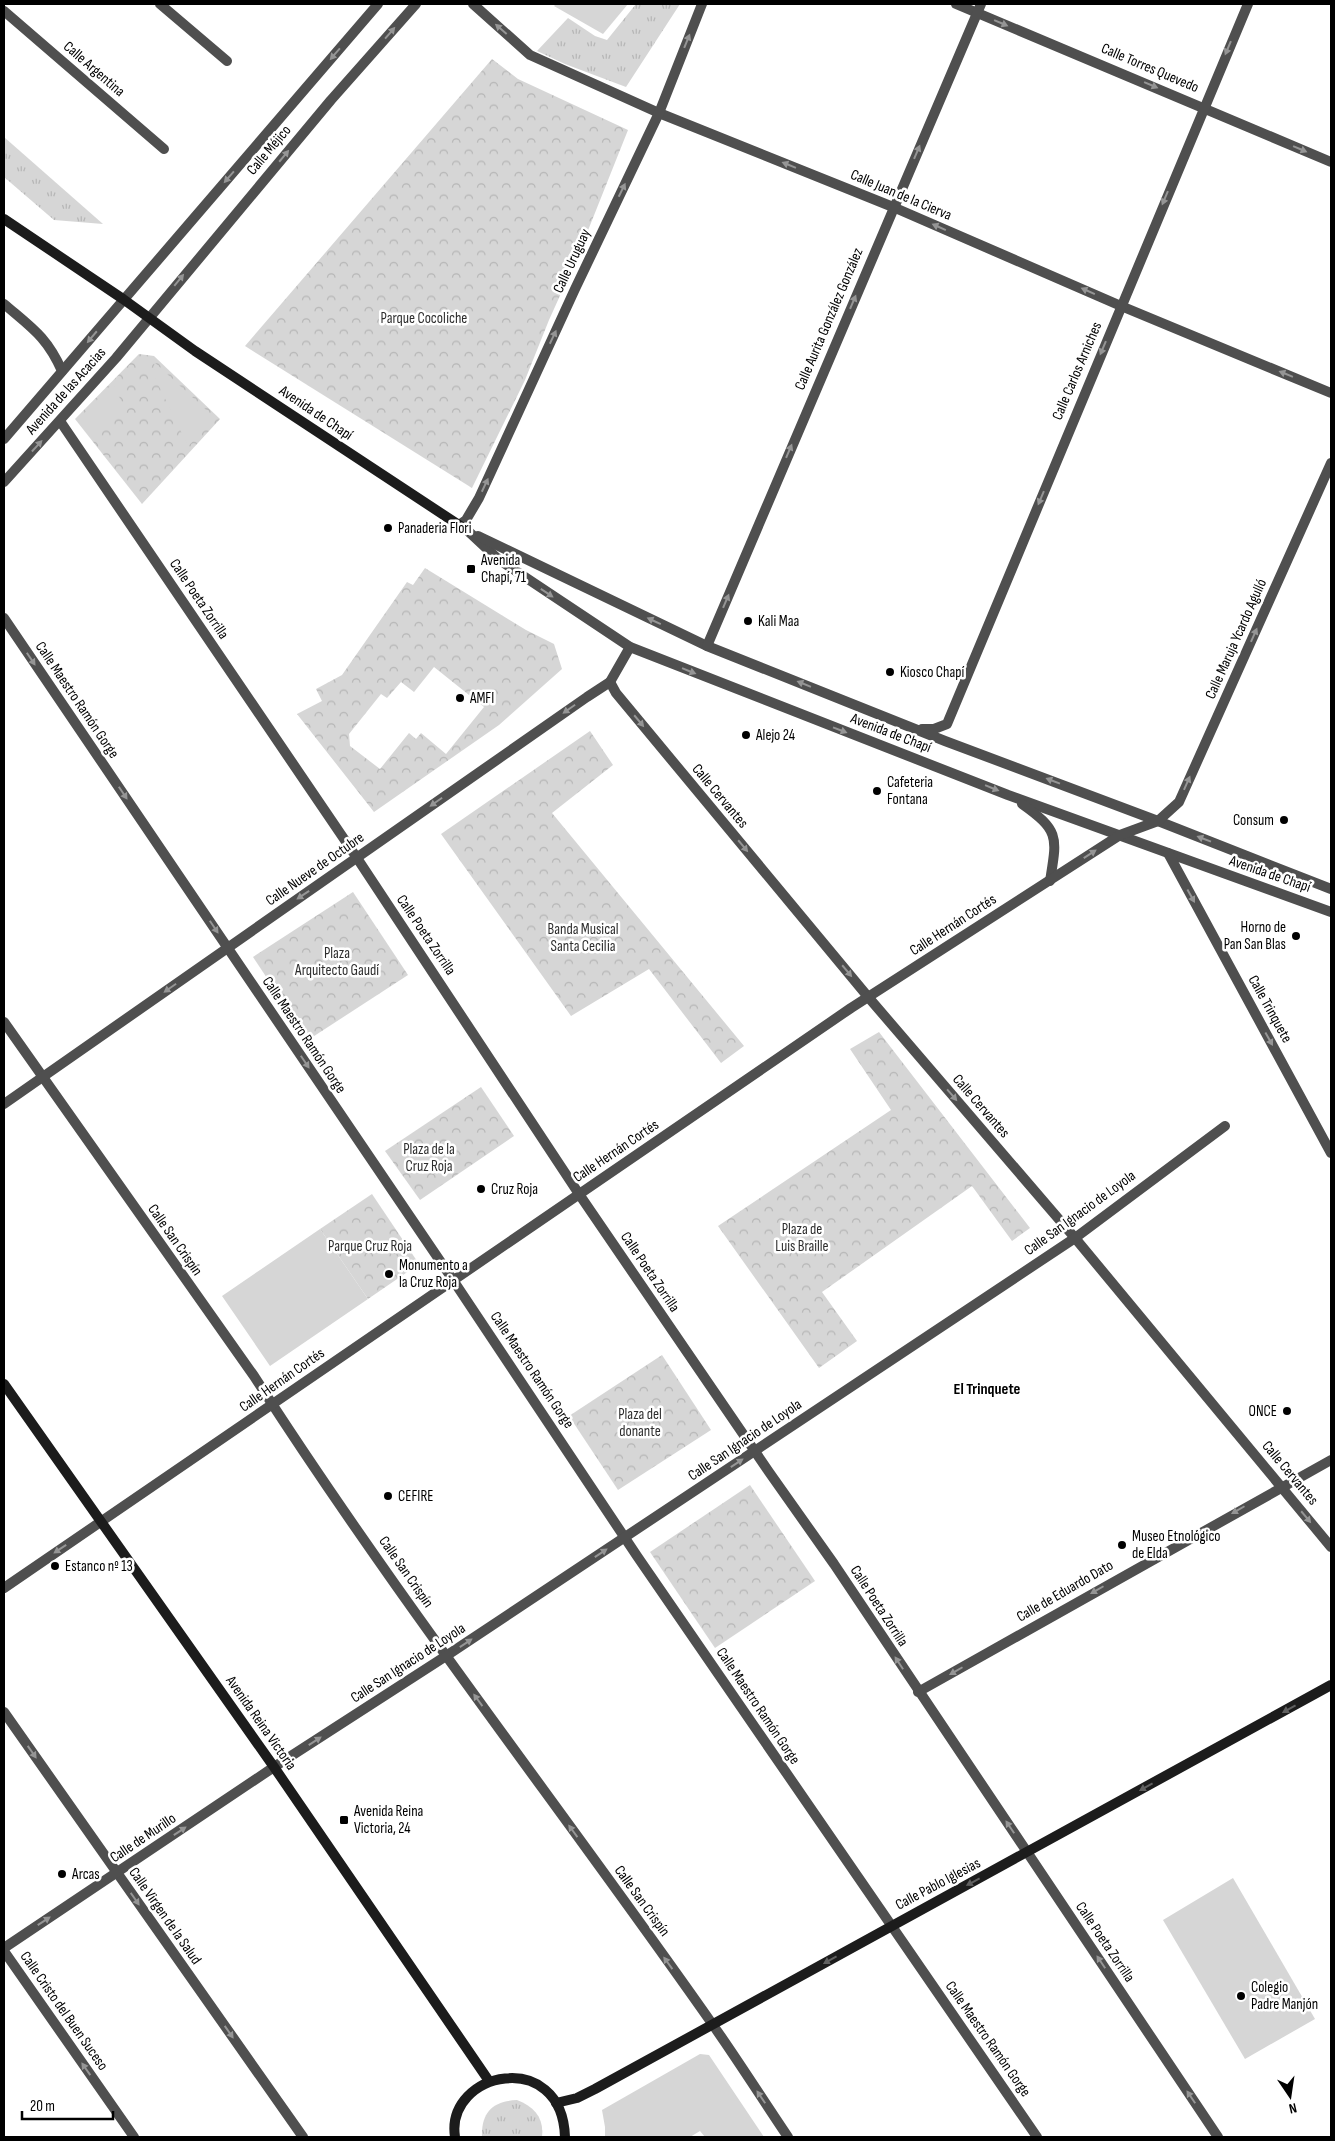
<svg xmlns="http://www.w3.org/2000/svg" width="1335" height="2141" font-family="'Sofia Sans Condensed',sans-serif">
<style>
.grass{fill:url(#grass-tufts)}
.park{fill:url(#park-crowns);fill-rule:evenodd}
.garden{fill:#d6d6d6}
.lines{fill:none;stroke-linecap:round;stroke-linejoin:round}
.street{stroke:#4f4f4f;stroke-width:10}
.secondary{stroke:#1c1c1c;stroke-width:10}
.oneway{fill:#959595}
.oneway2{fill:#606060}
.poi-dot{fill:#000;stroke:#fff;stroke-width:2}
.labels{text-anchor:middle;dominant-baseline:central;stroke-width:5;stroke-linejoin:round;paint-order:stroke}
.street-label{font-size:15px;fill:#000;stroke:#fff}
.park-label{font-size:15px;fill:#2d2d2d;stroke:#fff}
.poi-label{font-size:15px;fill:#000;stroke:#fff;text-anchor:start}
.neighbourhood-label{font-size:16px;font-weight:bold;fill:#000;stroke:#fff}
</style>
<defs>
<pattern id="grass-tufts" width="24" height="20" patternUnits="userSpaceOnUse" patternTransform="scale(1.25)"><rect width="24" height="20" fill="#d6d6d6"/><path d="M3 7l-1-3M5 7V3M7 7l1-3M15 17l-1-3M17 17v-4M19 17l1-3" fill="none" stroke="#b6b6b6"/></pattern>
<pattern id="park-crowns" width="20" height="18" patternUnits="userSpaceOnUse" patternTransform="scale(1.25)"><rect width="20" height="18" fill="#d6d6d6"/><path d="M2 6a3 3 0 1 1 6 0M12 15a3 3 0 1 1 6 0" fill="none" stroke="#b6b6b6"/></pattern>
</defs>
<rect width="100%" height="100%" fill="#fff"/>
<g class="grass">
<path d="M636,4H680L626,87L565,64L537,51L568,18L595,36L607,40Z"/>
<path d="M4,137L103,224L54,220L4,177Z"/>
<path d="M517,2100C535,2107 544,2118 542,2137H482C481,2112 493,2101 517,2100Z"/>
</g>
<g class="park">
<path d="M492,59L518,79L628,130L577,258L549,320L525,380L472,488L245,346Z"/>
<path d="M139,354L154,356L220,419L142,504L75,419Z"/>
<path d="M425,568L526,630L554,644L562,669L499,725L374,812L297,714L322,701L316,689L342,675L407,582L413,585ZM434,667L484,707L446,754L421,733L416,739L409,733L380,769L350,746L349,734L381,694L387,698L401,682L414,692Z"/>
<path d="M590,731L613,765L552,813L744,1046L721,1063L649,969L571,1016L441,834Z"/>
<path d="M353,892L408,975L308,1040L253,957Z"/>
<path d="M879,1032L1030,1228L1012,1241L972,1186L822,1292L857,1341L819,1368L718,1226L891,1110L850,1049Z"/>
<path d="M481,1087L514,1136L420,1200L385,1151Z"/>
<path d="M372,1194L419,1264L368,1299L320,1229Z"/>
<path d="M662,1355L711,1430L618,1490L569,1416Z"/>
<path d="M750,1485L815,1581L715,1648L650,1552Z"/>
</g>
<g class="garden">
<path d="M556,4H628L603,34L554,6Z"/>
<path d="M154,362L216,419L188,446L156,380Z"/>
<path d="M113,383L122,403L92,438L78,420Z"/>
<path d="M320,1229L368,1299L270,1366L222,1296Z"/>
<path d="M1233,1878L1315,2019L1245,2059L1163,1920Z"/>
<path d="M700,2054L709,2055L764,2137H705L700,2131L690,2137H605V2127L602,2110Z"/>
</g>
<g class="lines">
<g class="street">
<path d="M160,4L227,61"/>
<path d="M473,4L530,55L659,113L893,207L1121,306L1331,393"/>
<path d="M956,4L1331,162"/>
<path d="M4,11L164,149"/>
<path d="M4,304C32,328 47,337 62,371"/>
<path d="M60,421L357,858L579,1194L769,1472L834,1564L1218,2137"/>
<path d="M4,439L378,4"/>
<path d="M4,482L116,358L331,100L416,4"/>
<path d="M459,525L466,520L479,498L575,289L659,113L702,4"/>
<path d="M468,531L498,559L630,647L1008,795L1331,912"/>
<path d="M478,536L707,646L945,741L1158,821L1331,889"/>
<path d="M4,618L453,1280L637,1556L1037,2137"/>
<path d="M707,646L981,4"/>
<path d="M610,682L616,693L869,998L1075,1238L1331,1547"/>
<path d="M922,729H934L947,724L1248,4"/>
<path d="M1022,804C1060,831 1057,837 1050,881"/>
<path d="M1168,853L1331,1153"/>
<path d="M4,1022L254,1376C397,1599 561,1808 713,2025C739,2062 763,2100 788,2137"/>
<path d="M4,1104L587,697L610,682L630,647"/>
<path d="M4,1588L851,1008L1120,835L1158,821L1179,802L1331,463"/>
<path d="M918,1692L1331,1460"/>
<path d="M4,1712L303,2137"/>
<path d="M4,1948L274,1767L446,1656L1075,1238L1225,1126"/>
<path d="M4,1951L134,2137"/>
</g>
<g class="secondary">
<path d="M4,219L123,299L195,351L468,531"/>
<path d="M4,1384L274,1767L489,2081"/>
<path d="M556,2103L577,2098L595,2089L1331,1685"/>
<path d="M455,2137C445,2071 562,2047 565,2137"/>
</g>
</g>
<defs><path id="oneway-solid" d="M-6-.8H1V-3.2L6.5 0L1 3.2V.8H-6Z" transform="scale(1.25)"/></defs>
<g class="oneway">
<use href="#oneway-solid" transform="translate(1001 23) rotate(23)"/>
<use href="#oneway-solid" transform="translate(501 29) rotate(-139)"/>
<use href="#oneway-solid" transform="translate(390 33) rotate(-49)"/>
<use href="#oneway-solid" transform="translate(687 41) rotate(-68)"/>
<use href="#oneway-solid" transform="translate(1228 48) rotate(113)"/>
<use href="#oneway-solid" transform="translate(335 54) rotate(131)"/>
<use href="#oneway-solid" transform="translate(1151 85) rotate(23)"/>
<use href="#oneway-solid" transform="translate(1300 149) rotate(23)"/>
<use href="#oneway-solid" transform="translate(917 152) rotate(-67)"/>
<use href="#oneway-solid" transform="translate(284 156) rotate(-50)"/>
<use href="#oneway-solid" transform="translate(789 165) rotate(-158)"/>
<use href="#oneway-solid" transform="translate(229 177) rotate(131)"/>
<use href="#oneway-solid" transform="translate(622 190) rotate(-64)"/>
<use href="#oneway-solid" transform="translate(1165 198) rotate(113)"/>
<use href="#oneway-solid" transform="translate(939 227) rotate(-156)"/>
<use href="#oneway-solid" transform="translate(179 280) rotate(-51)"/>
<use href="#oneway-solid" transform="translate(1088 291) rotate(-156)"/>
<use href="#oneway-solid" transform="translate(853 302) rotate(-67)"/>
<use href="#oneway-solid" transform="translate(92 337) rotate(130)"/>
<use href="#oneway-solid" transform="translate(553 337) rotate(-65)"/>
<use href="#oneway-solid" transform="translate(1103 348) rotate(113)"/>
<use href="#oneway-solid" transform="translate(1286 374) rotate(-158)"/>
<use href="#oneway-solid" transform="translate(37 446) rotate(-47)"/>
<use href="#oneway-solid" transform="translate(789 451) rotate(-67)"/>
<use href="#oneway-solid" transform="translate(485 485) rotate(-65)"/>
<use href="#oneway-solid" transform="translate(1041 498) rotate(113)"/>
<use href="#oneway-solid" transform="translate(547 593) rotate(34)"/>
<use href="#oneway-solid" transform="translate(726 601) rotate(-67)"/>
<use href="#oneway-solid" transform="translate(654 621) rotate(-155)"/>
<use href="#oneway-solid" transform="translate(1254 635) rotate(-66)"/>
<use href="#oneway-solid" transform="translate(31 659) rotate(56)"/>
<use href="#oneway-solid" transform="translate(689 671) rotate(22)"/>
<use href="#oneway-solid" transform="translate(804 684) rotate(-158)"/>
<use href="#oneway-solid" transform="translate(569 709) rotate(145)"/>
<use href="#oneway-solid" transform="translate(639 721) rotate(50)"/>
<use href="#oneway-solid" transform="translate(840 730) rotate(21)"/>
<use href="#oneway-solid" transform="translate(1053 781) rotate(-159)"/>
<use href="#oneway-solid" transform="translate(1187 783) rotate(-66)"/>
<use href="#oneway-solid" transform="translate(992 788) rotate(22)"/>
<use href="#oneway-solid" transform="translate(123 793) rotate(56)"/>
<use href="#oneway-solid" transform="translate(436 802) rotate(145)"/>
<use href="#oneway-solid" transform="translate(1204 839) rotate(-159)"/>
<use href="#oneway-solid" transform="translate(743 846) rotate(50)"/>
<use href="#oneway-solid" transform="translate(1090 854) rotate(-33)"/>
<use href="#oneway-solid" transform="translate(303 895) rotate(146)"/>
<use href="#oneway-solid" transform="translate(1191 896) rotate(61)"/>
<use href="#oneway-solid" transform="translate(214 927) rotate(56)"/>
<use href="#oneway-solid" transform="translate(847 971) rotate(50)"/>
<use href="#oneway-solid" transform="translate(170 988) rotate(145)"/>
<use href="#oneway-solid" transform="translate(1269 1039) rotate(61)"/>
<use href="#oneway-solid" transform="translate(305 1062) rotate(56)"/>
<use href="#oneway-solid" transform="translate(952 1095) rotate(49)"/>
<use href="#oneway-solid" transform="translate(737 1463) rotate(-34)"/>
<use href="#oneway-solid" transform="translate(1238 1510) rotate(150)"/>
<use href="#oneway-solid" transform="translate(1306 1517) rotate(50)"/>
<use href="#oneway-solid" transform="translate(60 1549) rotate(146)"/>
<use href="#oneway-solid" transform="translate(601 1553) rotate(-34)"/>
<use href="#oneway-solid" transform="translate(1097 1590) rotate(150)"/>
<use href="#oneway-solid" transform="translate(466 1643) rotate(-34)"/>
<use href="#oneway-solid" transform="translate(899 1663) rotate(-123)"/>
<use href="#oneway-solid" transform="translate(956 1671) rotate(150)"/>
<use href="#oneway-solid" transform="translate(478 1700) rotate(-126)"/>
<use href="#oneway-solid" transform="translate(315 1741) rotate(-33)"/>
<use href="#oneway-solid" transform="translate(32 1752) rotate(55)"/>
<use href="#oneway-solid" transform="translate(1010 1827) rotate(-124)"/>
<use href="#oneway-solid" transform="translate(180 1831) rotate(-34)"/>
<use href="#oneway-solid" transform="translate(573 1831) rotate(-126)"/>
<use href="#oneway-solid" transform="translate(135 1899) rotate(55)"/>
<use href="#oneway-solid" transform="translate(44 1921) rotate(-33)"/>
<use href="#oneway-solid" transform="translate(1101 1962) rotate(-124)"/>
<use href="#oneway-solid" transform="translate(668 1963) rotate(-126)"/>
<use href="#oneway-solid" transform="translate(229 2032) rotate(55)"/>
<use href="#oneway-solid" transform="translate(86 2069) rotate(-125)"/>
<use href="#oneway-solid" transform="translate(761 2097) rotate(-124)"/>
<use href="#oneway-solid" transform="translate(1191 2097) rotate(-124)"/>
</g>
<g class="oneway2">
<use href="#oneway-solid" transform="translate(1289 1709) rotate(151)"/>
<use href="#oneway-solid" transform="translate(1146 1787) rotate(151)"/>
<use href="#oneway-solid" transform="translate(973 1882) rotate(152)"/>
<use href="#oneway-solid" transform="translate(830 1960) rotate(151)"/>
</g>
<g class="poi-dot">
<circle cx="388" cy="528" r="5"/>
<rect x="466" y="564" width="10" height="10" rx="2.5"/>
<circle cx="748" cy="621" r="5"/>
<circle cx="890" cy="672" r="5"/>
<circle cx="460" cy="698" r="5"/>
<circle cx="746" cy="735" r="5"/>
<circle cx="877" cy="791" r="5"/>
<circle cx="1284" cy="820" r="5"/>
<circle cx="1296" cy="936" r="5"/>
<circle cx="481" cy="1189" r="5"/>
<circle cx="389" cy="1274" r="5"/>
<circle cx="1287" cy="1411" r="5"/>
<circle cx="388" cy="1496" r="5"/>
<circle cx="1122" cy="1545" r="5"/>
<circle cx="55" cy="1566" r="5"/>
<rect x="339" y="1815" width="10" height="10" rx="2.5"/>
<circle cx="62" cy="1874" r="5"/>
<circle cx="1241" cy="1996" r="5"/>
</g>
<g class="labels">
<g class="street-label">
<text transform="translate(1150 68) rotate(23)">Calle Torres Quevedo</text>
<text transform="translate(94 69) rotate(41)">Calle Argentina</text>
<text transform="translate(269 150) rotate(-50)">Calle Méjico</text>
<text transform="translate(901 195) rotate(23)">Calle Juan de la Cierva</text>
<text transform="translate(572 261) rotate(-65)">Calle Uruguay</text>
<text transform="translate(829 319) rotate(-67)">Calle Aurita González González</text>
<text transform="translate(1077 371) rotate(-67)">Calle Carlos Arniches</text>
<text transform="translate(66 391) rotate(-48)">Avenida de las Acacias</text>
<text transform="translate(316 413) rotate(34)">Avenida de Chapí</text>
<text transform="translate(199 599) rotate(56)">Calle Poeta Zorrilla</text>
<text transform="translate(1236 639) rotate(-66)">Calle Maruja Ycardo Agulló</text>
<text transform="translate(77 700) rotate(56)">Calle Maestro Ramón Gorge</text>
<text transform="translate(891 733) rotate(21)">Avenida de Chapí</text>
<text transform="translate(720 796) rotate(50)">Calle Cervantes</text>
<text transform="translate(315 869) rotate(-35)">Calle Nueve de Octubre</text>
<text transform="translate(1270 874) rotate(19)">Avenida de Chapí</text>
<text transform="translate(953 925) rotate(-33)">Calle Hernán Cortés</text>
<text transform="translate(426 935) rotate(56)">Calle Poeta Zorrilla</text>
<text transform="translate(1270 1009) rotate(61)">Calle Trinquete</text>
<text transform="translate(304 1035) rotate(56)">Calle Maestro Ramón Gorge</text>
<text transform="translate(981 1106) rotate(49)">Calle Cervantes</text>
<text transform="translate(616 1151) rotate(-34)">Calle Hernán Cortés</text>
<text transform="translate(1080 1213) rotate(-36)">Calle San Ignacio de Loyola</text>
<text transform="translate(175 1240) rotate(55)">Calle San Crispín</text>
<text transform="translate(650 1272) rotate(56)">Calle Poeta Zorrilla</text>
<text transform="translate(532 1370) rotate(56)">Calle Maestro Ramón Gorge</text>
<text transform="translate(282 1380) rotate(-35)">Calle Hernán Cortés</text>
<text transform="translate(745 1440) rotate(-34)">Calle San Ignacio de Loyola</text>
<text transform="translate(1290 1473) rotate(50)">Calle Cervantes</text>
<text transform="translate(406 1572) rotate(55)">Calle San Crispín</text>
<text transform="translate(1065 1591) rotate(-30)">Calle de Eduardo Dato</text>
<text transform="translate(879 1606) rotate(57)">Calle Poeta Zorrilla</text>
<text transform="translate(408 1663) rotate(-33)">Calle San Ignacio de Loyola</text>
<text transform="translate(758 1706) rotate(56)">Calle Maestro Ramón Gorge</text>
<text transform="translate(261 1723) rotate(55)">Avenida Reina Victoria</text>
<text transform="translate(143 1838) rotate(-34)">Calle de Murillo</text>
<text transform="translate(938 1884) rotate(-28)">Calle Pablo Iglesias</text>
<text transform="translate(642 1901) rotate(54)">Calle San Crispín</text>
<text transform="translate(165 1916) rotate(55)">Calle Virgen de la Salud</text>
<text transform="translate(1105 1942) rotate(56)">Calle Poeta Zorrilla</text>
<text transform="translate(64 2011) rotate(55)">Calle Cristo del Buen Suceso</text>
<text transform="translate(988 2039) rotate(55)">Calle Maestro Ramón Gorge</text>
</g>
<g class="park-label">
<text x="424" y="318">Parque Cocoliche</text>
<text x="583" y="929">Banda Musical<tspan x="583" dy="17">Santa Cecilia</tspan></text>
<text x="337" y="953">Plaza<tspan x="337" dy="17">Arquitecto Gaudí</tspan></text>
<text x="429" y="1149">Plaza de la<tspan x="429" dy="17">Cruz Roja</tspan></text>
<text x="802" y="1229">Plaza de<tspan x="802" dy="17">Luis Braille</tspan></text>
<text x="370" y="1246">Parque Cruz Roja</text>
<text x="640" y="1414">Plaza del<tspan x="640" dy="17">donante</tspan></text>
</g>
<g class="poi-label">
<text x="398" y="528">Panaderia Flori</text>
<text x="481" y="560">Avenida<tspan x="481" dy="17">Chapí, 71</tspan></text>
<text x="758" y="621">Kali Maa</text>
<text x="900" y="672">Kiosco Chapí</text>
<text x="470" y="698">AMFI</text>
<text x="756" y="735">Alejo 24</text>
<text x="887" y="782">Cafeteria<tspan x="887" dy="17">Fontana</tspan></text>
<text x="1274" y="820" text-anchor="end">Consum</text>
<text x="1286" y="927" text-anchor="end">Horno de<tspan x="1286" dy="17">Pan San Blas</tspan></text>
<text x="491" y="1189">Cruz Roja</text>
<text x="399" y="1265">Monumento a<tspan x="399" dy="17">la Cruz Roja</tspan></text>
<text x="1277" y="1411" text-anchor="end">ONCE</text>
<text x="398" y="1496">CEFIRE</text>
<text x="1132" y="1536">Museo Etnológico<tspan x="1132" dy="17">de Elda</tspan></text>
<text x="65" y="1566">Estanco nº 13</text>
<text x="354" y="1811">Avenida Reina<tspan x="354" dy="17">Victoria, 24</tspan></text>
<text x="72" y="1874">Arcas</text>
<text x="1251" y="1987">Colegio<tspan x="1251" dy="17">Padre Manjón</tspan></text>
</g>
<g class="neighbourhood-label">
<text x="987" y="1389">El Trinquete</text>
</g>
</g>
<rect width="1335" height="2141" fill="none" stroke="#000000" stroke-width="10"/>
<g transform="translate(1290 2096) rotate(167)" stroke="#ffffff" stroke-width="4" paint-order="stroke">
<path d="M0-4L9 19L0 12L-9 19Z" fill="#000000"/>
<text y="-8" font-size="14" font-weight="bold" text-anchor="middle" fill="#000000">N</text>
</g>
<path d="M22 2111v8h91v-8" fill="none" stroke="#000000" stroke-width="2.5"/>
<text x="30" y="2111" font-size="15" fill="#000000" stroke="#ffffff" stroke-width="4" paint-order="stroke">20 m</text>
</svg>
